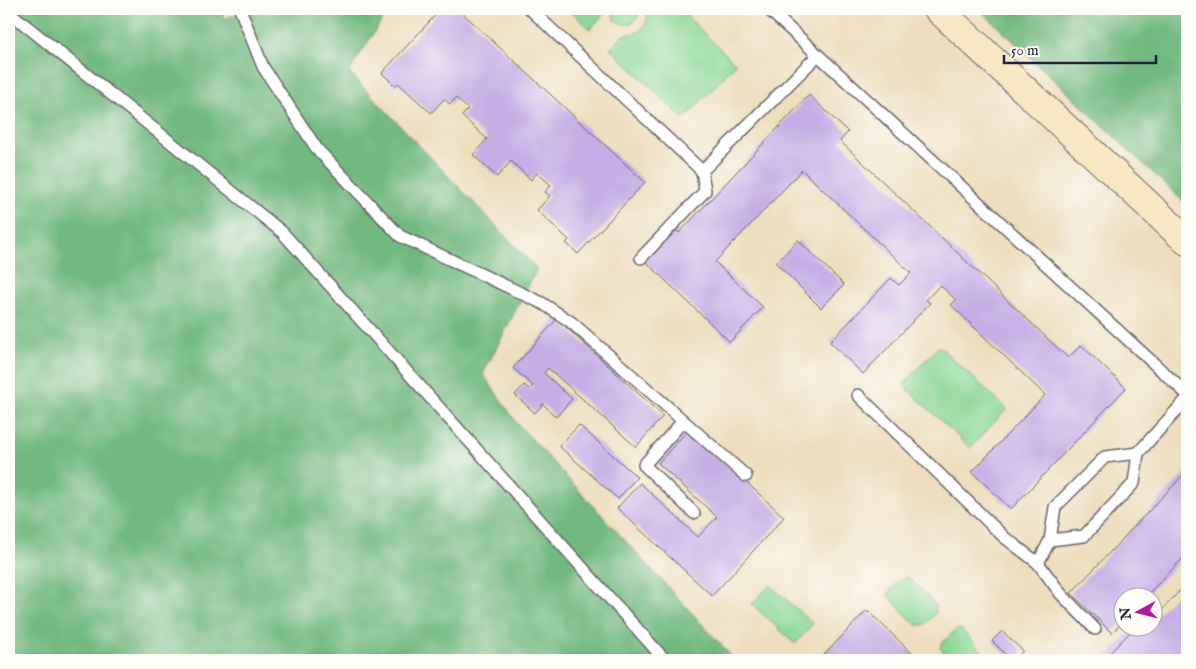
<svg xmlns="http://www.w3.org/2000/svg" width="1196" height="669" font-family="'IM FELL English',serif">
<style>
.green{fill:#8bd794;stroke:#567c68}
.forest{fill:#70b87e;stroke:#496d5c}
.building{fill:#c6afe6}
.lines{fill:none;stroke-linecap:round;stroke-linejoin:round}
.service-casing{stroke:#696468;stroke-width:14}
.secondary-casing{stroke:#696468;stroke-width:30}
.service{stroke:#fff;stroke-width:11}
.secondary{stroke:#fae7c3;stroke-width:28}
</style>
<rect width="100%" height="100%" fill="#fdfcf7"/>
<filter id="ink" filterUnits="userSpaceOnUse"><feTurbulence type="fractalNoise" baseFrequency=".02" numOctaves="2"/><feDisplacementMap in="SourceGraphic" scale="10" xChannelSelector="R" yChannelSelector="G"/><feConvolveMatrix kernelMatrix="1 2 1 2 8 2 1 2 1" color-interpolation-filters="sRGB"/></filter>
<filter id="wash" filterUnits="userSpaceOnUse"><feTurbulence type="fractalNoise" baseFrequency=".0096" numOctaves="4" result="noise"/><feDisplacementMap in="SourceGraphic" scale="20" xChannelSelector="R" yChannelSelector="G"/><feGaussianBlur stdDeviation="1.12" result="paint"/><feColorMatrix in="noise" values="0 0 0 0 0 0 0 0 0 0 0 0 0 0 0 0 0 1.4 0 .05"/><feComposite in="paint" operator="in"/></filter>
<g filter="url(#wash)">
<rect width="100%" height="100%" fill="#eedebd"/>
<g class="green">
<path d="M569,9H603V15L590,29Z"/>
<path d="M612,9H639C639,23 626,29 615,20Z"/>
<path d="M648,9H679L736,64L684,119L610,48L623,35L636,33L643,28L647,21Z"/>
<path d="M939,346L1007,409L970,448L903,385Z"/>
<path d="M904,577L909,578L935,604L936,613L924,625H916L888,596L889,591Z"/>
<path d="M770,585L813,624L795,644L752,604Z"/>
<path d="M957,629L962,630L990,660H952L940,648L942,643Z"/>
</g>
<g class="forest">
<path d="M9,9H221L224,19L252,9H389L349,72L537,269L483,374L516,422L735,660H9Z"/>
<path d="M979,9H1187V205Z"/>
</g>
<g id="blocks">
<g class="building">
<path d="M441,9H458L645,182L578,254L566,243L569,240L537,210L550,196L545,192L551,185L537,173L531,180L511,161L497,177L473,155L487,139L462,116L468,109L456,98L450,104L444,99L431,113L398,83L395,86L382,73Z"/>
<path d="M809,95L848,132L840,141L1068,358L1081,345L1126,388L1011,509L972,472L1045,395L951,305L956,300L940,285L926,300L930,303L863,374L830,342L891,278L899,285L911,273L802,170L715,262L763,307L730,342L644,260L674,228L679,233Z"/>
<path d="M798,240L844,285L821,308L776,263Z"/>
<path d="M557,319L663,416L636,447L548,368L544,373L572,399L556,417L543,404L535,413L515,395L524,385L529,389L533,386L513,368Z"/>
<path d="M579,425L637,477L618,499L559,446Z"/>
<path d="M689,429L784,517L712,596L617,508L640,483L698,537L717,517L658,463Z"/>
<path d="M1187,471V554L1146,596H1124V620L1112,633L1071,593Z"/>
<path d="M1187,583V660H1103L1136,626H1154V610L1158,614Z"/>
<path d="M867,610L919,660H819Z"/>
<path d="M1002,631L1023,651L1014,660H1011L992,641Z"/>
</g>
</g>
</g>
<g filter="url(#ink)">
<use href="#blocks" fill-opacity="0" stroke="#696468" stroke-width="1"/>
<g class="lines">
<defs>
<g id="service">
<path d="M240,9L263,67L317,149L400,236L542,303L571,322L746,476"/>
<path d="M530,9L702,171L705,191L641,258"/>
<path d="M768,9L1187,394"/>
<path d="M9,12L282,232L665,660"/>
<path d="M702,171L818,55"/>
<path d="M858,395L1004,537L1038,563L1061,594L1095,629"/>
<path d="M683,421L644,465L694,513"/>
<path d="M1138,453L1105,457L1055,507L1050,540L1084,536L1134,483L1138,453L1187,399"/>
<path d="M1038,563L1050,540"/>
</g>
<path id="secondary" d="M938,9L1187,241"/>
</defs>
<use href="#service" class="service-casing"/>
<use href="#secondary" class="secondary-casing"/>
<use href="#service" class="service"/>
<use href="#secondary" class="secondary"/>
</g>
</g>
<rect width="1196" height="669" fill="none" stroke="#fdfcf7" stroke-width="30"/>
<g transform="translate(1138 612) rotate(263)"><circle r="24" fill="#fdfcf7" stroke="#a5a5ac"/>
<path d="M0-4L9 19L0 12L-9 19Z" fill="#b5179e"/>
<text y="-8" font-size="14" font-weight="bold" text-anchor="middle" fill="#22223b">N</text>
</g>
<path d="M1004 55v8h152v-8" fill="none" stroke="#22223b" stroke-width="2.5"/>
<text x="1011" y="55" font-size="15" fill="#22223b" stroke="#fdfcf7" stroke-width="4" paint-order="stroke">50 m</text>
</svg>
